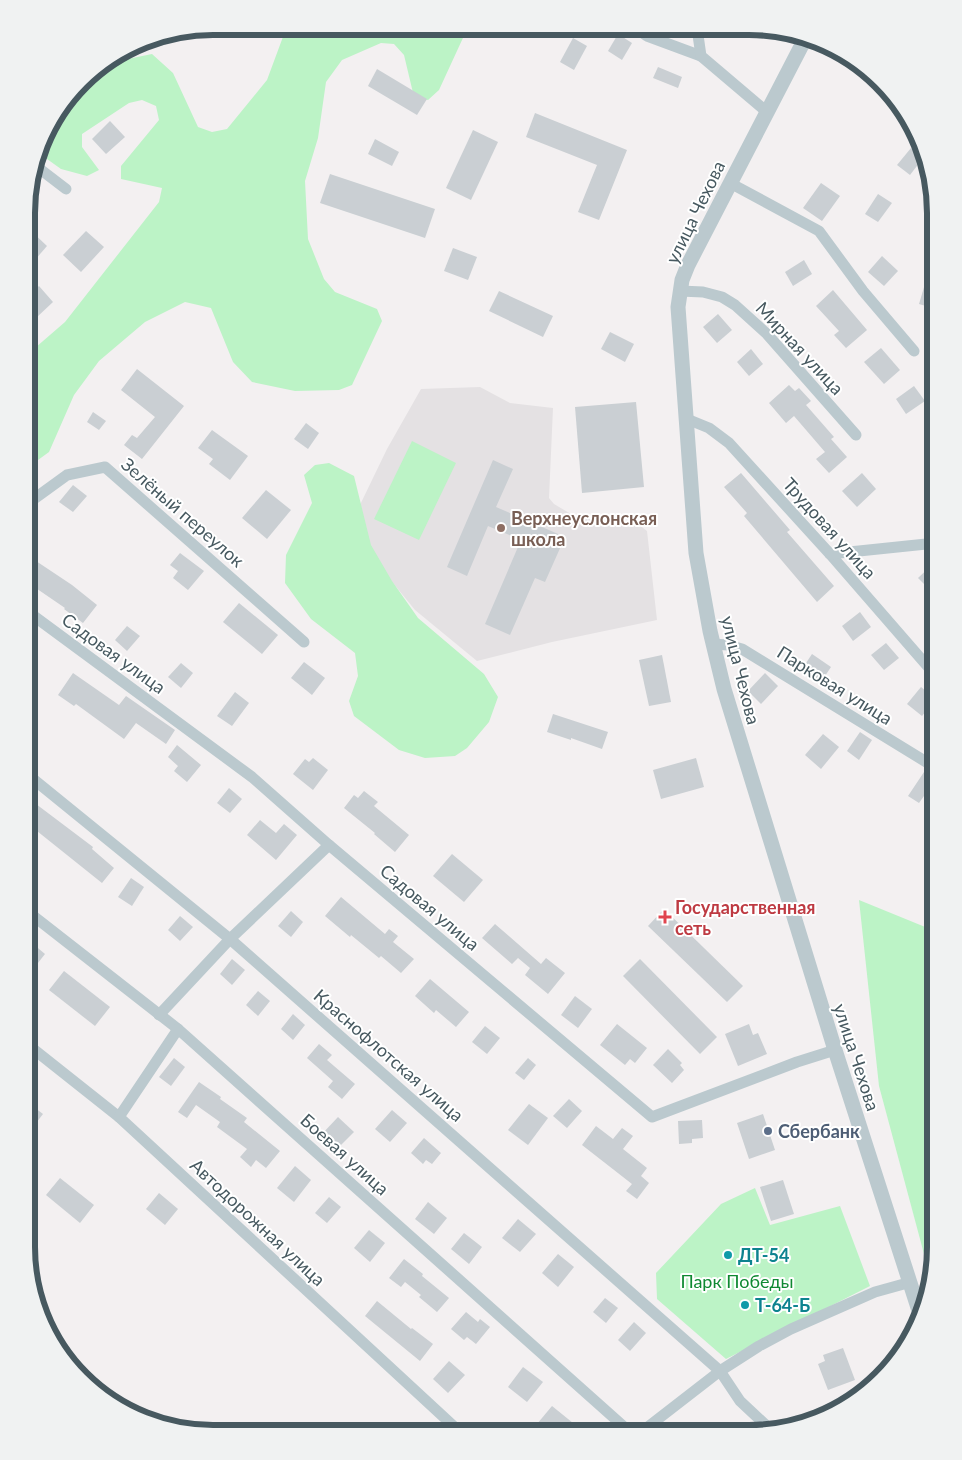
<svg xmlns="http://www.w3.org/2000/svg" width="962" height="1460" font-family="Lato,sans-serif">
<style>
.education{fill:#e4e1e3}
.green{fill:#bcf3c6}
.building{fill:#cacfd3}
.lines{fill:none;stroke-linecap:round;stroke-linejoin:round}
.minor{stroke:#bbc9ce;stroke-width:11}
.tertiary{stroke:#bbc9ce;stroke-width:15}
.education-dot{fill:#8d6e63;stroke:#fff;stroke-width:2}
.health-dot{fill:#e0444e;stroke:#fff;stroke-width:2}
.service-dot{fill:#5c6f8a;stroke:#fff;stroke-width:2}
.culture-dot{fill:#0f9aa8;stroke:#fff;stroke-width:2}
.labels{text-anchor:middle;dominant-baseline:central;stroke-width:4;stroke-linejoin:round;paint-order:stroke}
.street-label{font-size:18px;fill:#475960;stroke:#fff}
.education-label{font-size:18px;font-weight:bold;fill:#785e54;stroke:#fff;text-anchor:start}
.health-label{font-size:18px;font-weight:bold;fill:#be3a42;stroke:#fff;text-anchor:start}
.service-label{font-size:18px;font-weight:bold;fill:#4e5e75;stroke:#fff;text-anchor:start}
.culture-label{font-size:18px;font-weight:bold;fill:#0d838f;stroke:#fff;text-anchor:start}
.park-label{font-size:18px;fill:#0f8932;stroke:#fff}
.rim{fill:none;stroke:#475960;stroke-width:6}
</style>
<rect width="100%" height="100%" fill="#f3f0f1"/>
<path class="education" d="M480,387L510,403L553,408L549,498L554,504L576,517L638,524L647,531L657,620L552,642L477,661L415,610L363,546L358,509L387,449L421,389Z"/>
<g class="green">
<path d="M287,26L468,27L439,90L428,100L414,97L404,55L394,44L381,43L342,60L326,82L318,138L305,181L308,239L324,279L335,292L377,309L382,321L352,385L339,390L295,391L252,382L233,362L211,308L185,302L145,322L99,361L74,395L49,452L38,460L27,461L28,354L65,322L159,202L162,188L121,179V166L159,120L156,106L142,100L129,103L82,134V147L99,170L87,176L61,169L40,154L51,120L90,73L108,63L152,54L173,73L198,127L212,132L227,129L267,80Z"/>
<path d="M412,441L456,463L419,540L374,519Z"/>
<path d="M329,463L354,476L371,545L392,581L418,618L484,674L498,697L489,722L467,748L455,756L425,758L399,750L354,716L349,701L358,676L355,653L311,619L285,583L286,555L312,503L304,475L315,465Z"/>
<path d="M859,900L935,931V1259L931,1280L879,1086Z"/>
<path d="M755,1188L770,1225L840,1206L870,1286L726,1359L657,1299L656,1273L721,1204Z"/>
</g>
<g class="building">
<path d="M618,34L632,43L622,60L608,51Z"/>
<path d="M573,38L587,46L574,70L560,62Z"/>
<path d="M658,67L682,77L678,88L653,78Z"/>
<path d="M377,69L427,99L417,115L368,86Z"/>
<path d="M535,113L627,150L599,220L578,212L597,165L526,137Z"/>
<path d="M110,121L125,137L106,154L92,139Z"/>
<path d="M473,130L498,142L471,200L446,188Z"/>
<path d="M375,139L399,152L392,166L368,154Z"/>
<path d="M911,148L923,158L910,175L897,165Z"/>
<path d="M330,174L435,209L425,238L320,203Z"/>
<path d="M821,183L840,196L822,221L803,208Z"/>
<path d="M878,194L892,203L878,222L865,214Z"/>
<path d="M28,228L47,246L28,268Z"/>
<path d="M86,231L104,247L81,272L63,255Z"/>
<path d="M453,248L477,257L468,280L444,271Z"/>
<path d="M882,256L898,271L884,286L868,272Z"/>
<path d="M933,257L936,258V309L919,304Z"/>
<path d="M804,260L812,274L793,286L785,272Z"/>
<path d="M39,286L53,302L36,318L28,309V296Z"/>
<path d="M833,290L867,330L846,348L834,335L839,331L816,306Z"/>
<path d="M499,291L553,316L543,337L489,311Z"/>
<path d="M718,314L732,330L717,343L703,327Z"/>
<path d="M610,332L634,344L625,362L601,349Z"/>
<path d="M881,348L900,370L884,384L864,362Z"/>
<path d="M751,349L763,364L749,376L737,362Z"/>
<path d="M137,369L184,406L142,459L124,445L132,435L137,438L155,417L121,390Z"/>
<path d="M789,385L795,391L799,388L811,401L806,405L834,437L831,439L847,457L829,473L816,459L825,452L794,416L786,423L769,403Z"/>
<path d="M914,386L925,401L906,414L896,399Z"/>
<path d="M636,402L644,487L582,493L575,407Z"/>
<path d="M93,412L106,421L99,430L87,422Z"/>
<path d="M306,423L319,433L308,449L294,439Z"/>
<path d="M212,430L248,456L230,480L209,464L213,459L198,448Z"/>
<path d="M493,460L513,469L496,507L565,537L545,582L535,578L510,635L485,624L521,540L488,526L467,576L447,567Z"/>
<path d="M741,473L790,530L787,532L834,586L817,602L744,516L747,513L724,487Z"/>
<path d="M862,473L876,489L857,507L842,491Z"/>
<path d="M73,485L87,496L73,512L59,502Z"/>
<path d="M266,490L291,510L267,539L242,518Z"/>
<path d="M180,553L204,571L188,590L173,578L178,571L170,565Z"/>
<path d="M27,555L72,585L97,605L83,623L64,609L65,608L27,582Z"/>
<path d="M936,561V582L929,589L918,578Z"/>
<path d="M239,603L278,635L262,654L223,622Z"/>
<path d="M860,612L871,627L853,641L842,626Z"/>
<path d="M127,626L140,636L127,651L115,640Z"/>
<path d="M886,643L899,658L884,670L871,655Z"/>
<path d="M812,654L831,667L821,682L802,669Z"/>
<path d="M662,655L671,702L649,706L639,660Z"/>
<path d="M304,662L325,678L312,695L291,678Z"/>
<path d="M181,663L193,673L181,688L168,677Z"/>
<path d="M73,673L119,705L126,696L175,730L166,744L136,723L124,739L76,704L74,706L58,695Z"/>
<path d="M765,673L778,686L761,704L748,691Z"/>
<path d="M921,687L936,699L922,716L907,704Z"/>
<path d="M235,692L249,703L232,726L217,716Z"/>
<path d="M553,714L608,732L602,749L571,738V740L547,732Z"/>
<path d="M860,732L872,740L859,760L847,751Z"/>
<path d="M823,734L839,747L821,769L805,755Z"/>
<path d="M177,745L201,765L187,782L174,771L178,766L168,757Z"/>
<path d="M313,758L328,770L313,790L293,774L305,759L309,762Z"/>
<path d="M696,758L704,787L661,799L653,770Z"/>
<path d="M924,772L936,780V791L930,800L924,796L919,803L908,796Z"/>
<path d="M229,788L242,799L230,813L217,803Z"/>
<path d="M364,791L378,802L374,806L409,835L395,852L374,834L375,833L344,808L354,795L358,798Z"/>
<path d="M36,804L93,847L92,849L114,868L102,883L27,823V816Z"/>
<path d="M260,820L276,833L284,824L297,835L276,860L247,835Z"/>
<path d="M452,854L483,880L464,902L433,876Z"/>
<path d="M131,878L144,887L132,906L118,897Z"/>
<path d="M341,897L385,934L389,929L398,936L393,942L414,959L401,973L381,956L379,958L351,935L350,937L325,916Z"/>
<path d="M664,909L743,986L727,1002L648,926Z"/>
<path d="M291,911L303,922L291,937L278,926Z"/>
<path d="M180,916L193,927L180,941L168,930Z"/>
<path d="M495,924L541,964L546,958L565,973L548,994L525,975L530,968L518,958L512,964L482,938Z"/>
<path d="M32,943L45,954L27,977V949Z"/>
<path d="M232,959L245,970L232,985L220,974Z"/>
<path d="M640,959L717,1037L700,1054L623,976Z"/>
<path d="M64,971L110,1007L95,1026L49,990Z"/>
<path d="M430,979L469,1012L456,1027L436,1010L434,1013L415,996Z"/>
<path d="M258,991L270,1001L258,1016L246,1005Z"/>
<path d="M575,996L592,1009L578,1028L561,1015Z"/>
<path d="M293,1014L305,1025L293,1040L281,1029Z"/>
<path d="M617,1024L647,1048L635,1063L630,1059L625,1065L600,1045Z"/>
<path d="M749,1024L753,1035L758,1033L767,1054L738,1066L725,1034Z"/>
<path d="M485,1026L500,1038L487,1054L472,1042Z"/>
<path d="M319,1044L332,1055L327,1060L355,1084L342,1099L328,1087L333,1081L307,1058Z"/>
<path d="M668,1049L682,1063L680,1065L684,1070L672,1083L653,1065Z"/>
<path d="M174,1058L185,1067L171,1086L159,1077Z"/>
<path d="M528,1058L536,1065L524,1080L515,1073Z"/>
<path d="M199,1082L221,1097L220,1099L247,1118L244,1122L280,1151L266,1168L256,1160L251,1167L240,1157L247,1149L217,1127L220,1122L196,1105L187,1118L178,1112Z"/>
<path d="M569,1099L582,1111L567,1128L553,1116Z"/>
<path d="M26,1101L43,1114L26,1136Z"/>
<path d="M529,1104L548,1118L528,1145L508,1130Z"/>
<path d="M392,1110L407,1123L390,1142L375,1129Z"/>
<path d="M763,1114L775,1150L749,1159L737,1123Z"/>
<path d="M338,1117L354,1132L337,1149L322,1134Z"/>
<path d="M702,1120L703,1138L692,1139V1143L679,1144L678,1121Z"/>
<path d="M596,1126L613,1139L622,1128L633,1136L623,1149L647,1168L641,1176L649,1183L637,1199L626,1191L632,1184L582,1145Z"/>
<path d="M424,1138L441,1153L432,1164L426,1160L423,1164L411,1153Z"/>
<path d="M295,1166L311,1180L294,1202L277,1188Z"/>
<path d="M60,1178L94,1205L80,1223L46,1195Z"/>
<path d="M783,1180L794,1214L771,1221L760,1187Z"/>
<path d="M159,1193L178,1209L165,1225L146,1209Z"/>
<path d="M329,1197L341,1207L327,1223L315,1213Z"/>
<path d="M428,1202L447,1218L434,1234L415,1219Z"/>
<path d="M518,1219L536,1234L520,1252L502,1238Z"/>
<path d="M369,1230L385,1243L370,1262L354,1248Z"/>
<path d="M464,1233L482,1247L469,1264L451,1249Z"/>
<path d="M558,1254L574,1267L558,1287L542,1273Z"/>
<path d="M404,1259L423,1274L422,1276L449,1298L437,1312L419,1297L421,1295L405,1282L401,1287L389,1278Z"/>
<path d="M605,1298L618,1308L606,1323L593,1312Z"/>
<path d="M377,1301L411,1329L412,1328L433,1344L420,1361L365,1316Z"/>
<path d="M466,1312L478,1322L480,1319L490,1327L476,1344L467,1337L464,1340L451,1329Z"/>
<path d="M634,1322L646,1333L630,1351L618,1340Z"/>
<path d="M843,1348L855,1380L828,1390L818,1364L825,1361L823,1355Z"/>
<path d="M449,1361L465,1375L448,1393L433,1379Z"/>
<path d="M523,1367L543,1382L527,1402L508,1387Z"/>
<path d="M552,1406L573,1423L565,1433H548L537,1424Z"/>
</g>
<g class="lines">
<g class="minor">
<path d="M634,27L647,36L701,56"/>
<path d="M697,28L701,56L767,112"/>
<path d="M36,166L66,189"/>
<path d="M730,183L819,231L863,291L914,351"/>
<path d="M680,291L703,292L722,297L735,305L767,334L856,435"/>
<path d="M687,419L709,428L729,443L830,554L936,676"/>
<path d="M27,504L67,475L105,467L304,642"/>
<path d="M830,554L936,543"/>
<path d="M27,611L252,777L329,845L652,1117L797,1062L835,1050"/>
<path d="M712,644L728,645L742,649L936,768"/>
<path d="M27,774L230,939L720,1371L740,1401L770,1429"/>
<path d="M27,911L178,1029L631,1433"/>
<path d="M159,1015L230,939L329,845"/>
<path d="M27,1044L119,1117L461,1433"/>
<path d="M119,1117L178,1029"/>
<path d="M640,1433L720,1371L759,1346L791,1329L875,1292L911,1282"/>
</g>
<path class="tertiary" d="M806,37L688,265L682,280L678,307L696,553L710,631L724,689L835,1050L921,1317"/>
</g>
<circle class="education-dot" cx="501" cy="528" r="5"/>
<path class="health-dot" d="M662.5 909.5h5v5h5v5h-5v5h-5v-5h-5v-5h5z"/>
<circle class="service-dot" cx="768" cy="1131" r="5"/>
<g class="culture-dot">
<circle cx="728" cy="1255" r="5"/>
<circle cx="745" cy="1305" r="5"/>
</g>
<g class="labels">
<g class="street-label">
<text transform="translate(695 212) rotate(-64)">улица Чехова</text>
<text transform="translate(800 348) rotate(47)">Мирная улица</text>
<text transform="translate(183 512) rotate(41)">Зелёный переулок</text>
<text transform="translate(830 528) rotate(48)">Трудовая улица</text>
<text transform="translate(114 653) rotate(36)">Садовая улица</text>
<text transform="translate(741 670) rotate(76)">улица Чехова</text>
<text transform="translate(835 685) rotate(32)">Парковая улица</text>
<text transform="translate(430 907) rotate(40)">Садовая улица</text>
<text transform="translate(389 1055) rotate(41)">Краснофлотская улица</text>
<text transform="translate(857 1057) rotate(72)">улица Чехова</text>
<text transform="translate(345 1154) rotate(42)">Боевая улица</text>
<text transform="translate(258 1222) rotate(43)">Автодорожная улица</text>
</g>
<g class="education-label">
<text x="511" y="518">Верхнеуслонская<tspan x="511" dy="21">школа</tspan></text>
</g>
<g class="health-label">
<text x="675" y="907">Государственная<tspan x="675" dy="21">сеть</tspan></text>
</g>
<g class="service-label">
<text x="778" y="1131">Сбербанк</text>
</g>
<g class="culture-label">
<text x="738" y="1255">ДТ-54</text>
<text x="755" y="1305">Т-64-Б</text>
</g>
<g class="park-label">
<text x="737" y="1281">Парк Победы</text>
</g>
</g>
<path d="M0 0H962V1460H0ZM213 35H749A178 178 0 0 1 927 213V1247A178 178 0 0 1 749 1425H213A178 178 0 0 1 35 1247V213A178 178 0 0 1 213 35Z" fill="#f0f2f2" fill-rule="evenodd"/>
<path class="rim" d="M213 35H749A178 178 0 0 1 927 213V1247A178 178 0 0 1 749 1425H213A178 178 0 0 1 35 1247V213A178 178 0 0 1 213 35Z"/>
</svg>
